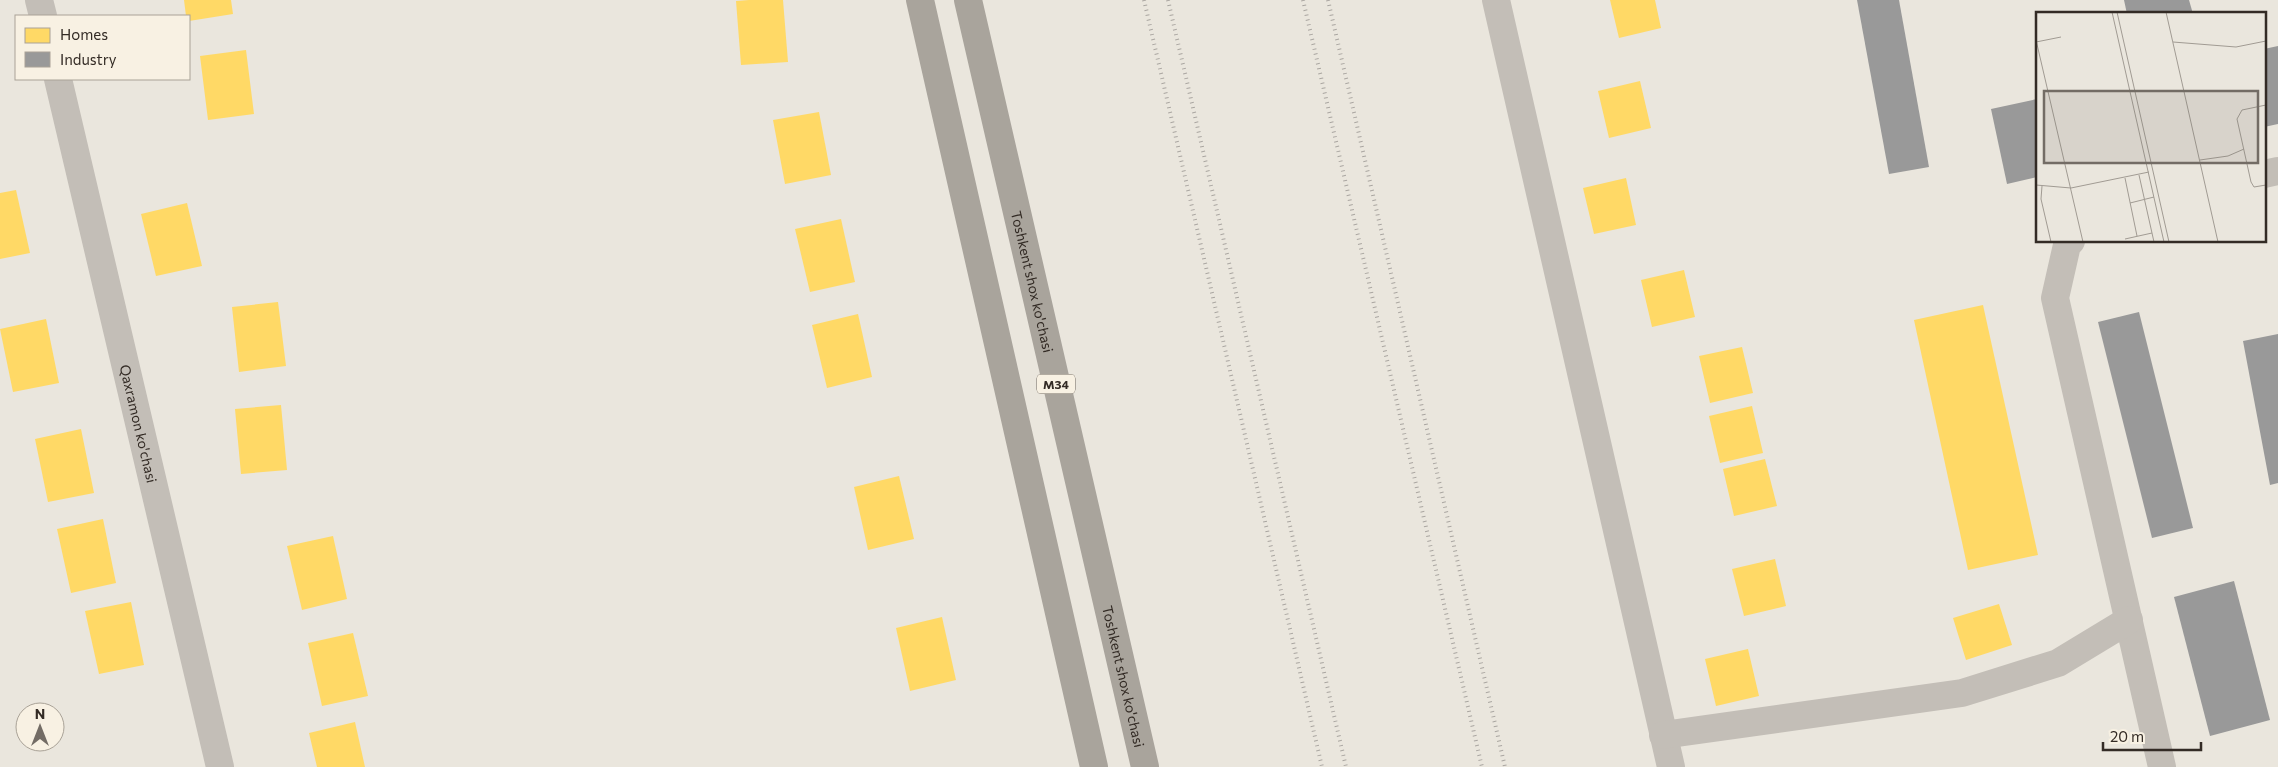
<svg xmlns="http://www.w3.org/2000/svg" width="2278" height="767" font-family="Commissioner,sans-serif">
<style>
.homes{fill:#ffd966}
.industry{fill:#999}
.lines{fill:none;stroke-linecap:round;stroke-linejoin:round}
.minor{stroke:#c3beb7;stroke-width:28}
.highway{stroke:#a9a49c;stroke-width:28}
.rail{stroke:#aaa6a1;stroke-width:4;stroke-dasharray:1 4;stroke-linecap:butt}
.labels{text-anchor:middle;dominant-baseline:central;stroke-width:5;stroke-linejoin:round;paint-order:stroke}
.shield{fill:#f8f1e3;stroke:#6e665e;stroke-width:1}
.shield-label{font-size:12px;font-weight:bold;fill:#332b25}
.street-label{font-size:14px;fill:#332b25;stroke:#f8f1e3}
.inset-road{fill:none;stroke:#a19b93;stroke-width:1}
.view{fill:#736c65;fill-opacity:0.15;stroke:#736c65;stroke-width:2.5}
.inset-edge{fill:none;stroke:#332b25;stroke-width:2.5}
</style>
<rect width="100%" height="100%" fill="#eae6dd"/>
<g class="homes">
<path d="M184,0H231L233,14L189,21V16H186Z"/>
<path d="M749,0H783L788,62L741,65L736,1Z"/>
<path d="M1610,0H1655L1661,28L1619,38Z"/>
<path d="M246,50L254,114L208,120L200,56Z"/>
<path d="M1640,81L1651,128L1609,138L1598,91Z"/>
<path d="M819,112L831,175L785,184L773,120Z"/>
<path d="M1626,178L1636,225L1594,234L1583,188Z"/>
<path d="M16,190L30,253L0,259V193Z"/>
<path d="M187,203L202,266L156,276L141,214Z"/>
<path d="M841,219L855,282L810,292L795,229Z"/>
<path d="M1684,270L1695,317L1652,327L1641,280Z"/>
<path d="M278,302L286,366L239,372L232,307Z"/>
<path d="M1983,305L2038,555L1968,570L1914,320Z"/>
<path d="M858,314L872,377L827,388L812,325Z"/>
<path d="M46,319L59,383L13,392L0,329Z"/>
<path d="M1742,347L1753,393L1710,403L1699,356Z"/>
<path d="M281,405L287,470L241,474L235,409Z"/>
<path d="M1752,406L1763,453L1720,463L1709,416Z"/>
<path d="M81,429L94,493L48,502L35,439Z"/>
<path d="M1765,459L1777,506L1734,516L1723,469Z"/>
<path d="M899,476L914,539L868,550L854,487Z"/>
<path d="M103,519L116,583L71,593L57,529Z"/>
<path d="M333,536L347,599L302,610L287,546Z"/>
<path d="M1775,559L1786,606L1744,616L1732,569Z"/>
<path d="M131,602L144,665L99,674L85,611Z"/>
<path d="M1999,604L2012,645L1966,660L1953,618Z"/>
<path d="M942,617L956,680L910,691L896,628Z"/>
<path d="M353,633L368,696L322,706L308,643Z"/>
<path d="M1748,649L1759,696L1716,706L1705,659Z"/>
<path d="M355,722L365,767H317L309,733Z"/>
</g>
<g class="industry">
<path d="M1857,0H1899L1929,167L1889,174Z"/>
<path d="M2124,0H2189L2193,14H2127Z"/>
<path d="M2278,46V124L2264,127V49Z"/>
<path d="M2037,99V177L2007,184L1991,109Z"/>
<path d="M2139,312L2193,528L2152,538L2098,322Z"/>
<path d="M2278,334V483L2270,485L2243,341Z"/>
<path d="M2234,581L2270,720L2210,736L2174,597Z"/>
</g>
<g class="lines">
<g class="minor">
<path d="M39,0L43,16"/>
<path d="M1496,0L1671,767"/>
<path id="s1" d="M58,79L220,767"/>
<path d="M2264,174L2278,171"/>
<path d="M2071,241L2067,245L2055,298L2162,767"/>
<path d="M1663,735L1962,693L2058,663L2129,620"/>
</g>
<g class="highway">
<path d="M920,0L1094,767"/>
<path id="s2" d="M968,0L1145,767"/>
</g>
<g class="rail">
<path d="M1144,0L1322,767"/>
<path d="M1168,0L1346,767"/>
<path d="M1303,0L1482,767"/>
<path d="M1328,0L1505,767"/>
</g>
</g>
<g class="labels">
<rect class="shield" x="1037" y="374.5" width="38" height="19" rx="4"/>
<g class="shield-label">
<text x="1056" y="384">M34</text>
</g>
<g class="street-label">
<text stroke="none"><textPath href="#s2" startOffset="289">Toshkent shox ko'chasi</textPath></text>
<text stroke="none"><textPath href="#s1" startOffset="354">Qaxramon ko'chasi</textPath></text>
<text stroke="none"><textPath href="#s2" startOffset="694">Toshkent shox ko'chasi</textPath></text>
</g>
</g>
<g transform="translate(2036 12)">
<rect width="230" height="230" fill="#eae6dd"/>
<path class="inset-road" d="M76,0L128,230M81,0L133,230M130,0L182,230M0,28L47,230M0,30L25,25M137,30L200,35L230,29M230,93L206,98L201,107L215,170L218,175L230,173M164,148L192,144L208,137M103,163L118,230M89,166L101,224M0,173L35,176L113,160M6,174L5,187L15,230M94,191L118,185M89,227L116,221"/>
<path class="view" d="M8,79H222V151H8Z"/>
<rect width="230" height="230" class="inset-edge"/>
</g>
<rect x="15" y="15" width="175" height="65" fill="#f8f1e3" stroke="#a9a297"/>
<rect x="25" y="28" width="25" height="15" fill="#ffd966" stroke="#a9a297"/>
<text x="60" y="40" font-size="15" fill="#332b25">Homes</text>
<rect x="25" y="52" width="25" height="15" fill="#999999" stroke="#a9a297"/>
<text x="60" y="65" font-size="15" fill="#332b25">Industry</text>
<g transform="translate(40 727)"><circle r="24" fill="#f8f1e3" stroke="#a9a297"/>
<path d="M0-4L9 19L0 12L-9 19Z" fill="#736c65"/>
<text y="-8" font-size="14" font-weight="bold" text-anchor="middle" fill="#332b25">N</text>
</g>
<path d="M2103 742v8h98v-8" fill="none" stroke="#332b25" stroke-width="2.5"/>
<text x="2110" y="742" font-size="15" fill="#332b25" stroke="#f8f1e3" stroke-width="4" paint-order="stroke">20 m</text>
</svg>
